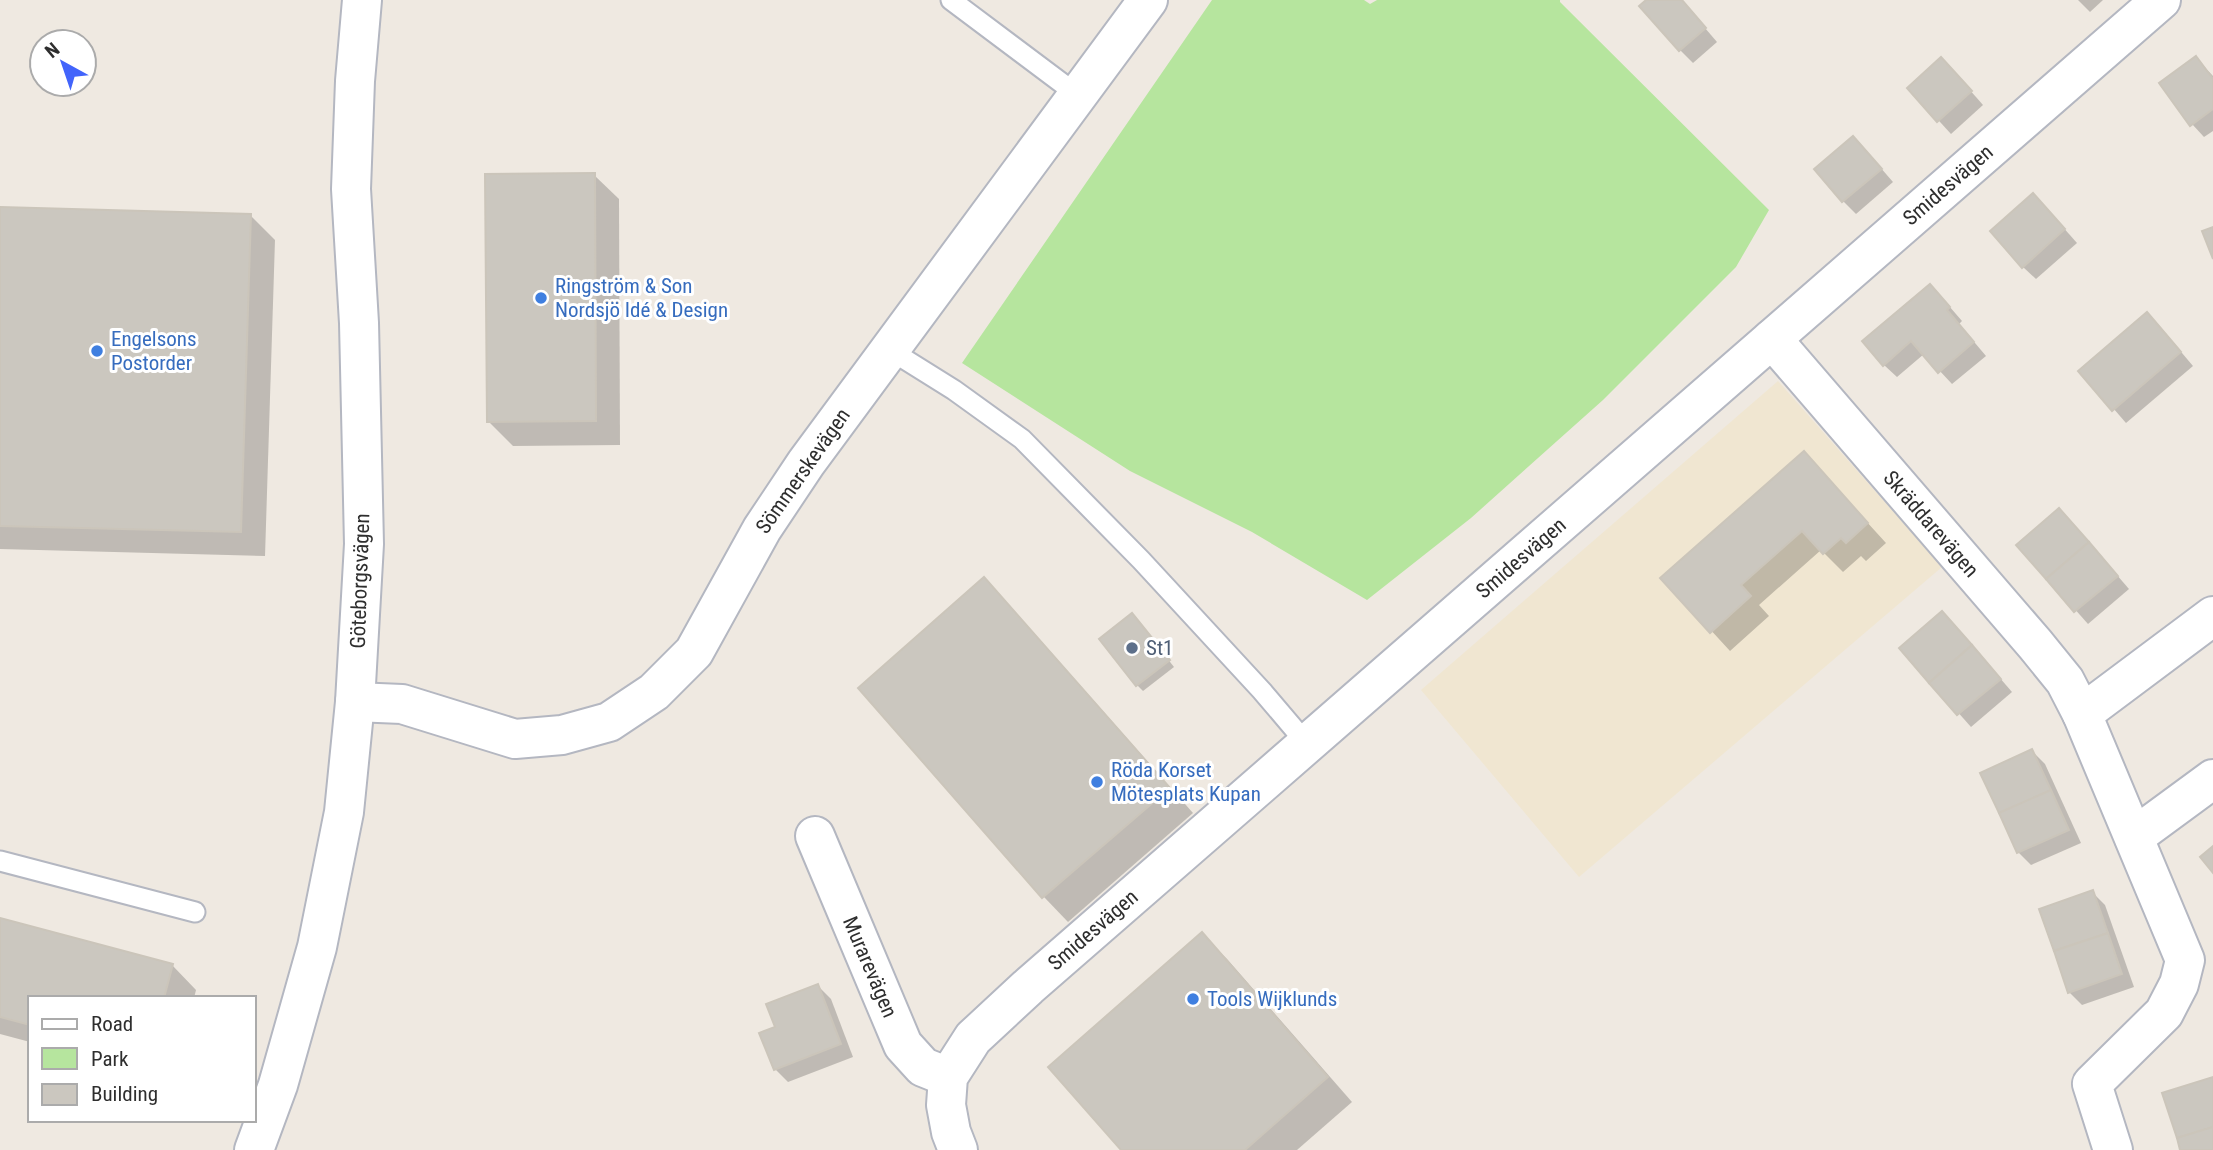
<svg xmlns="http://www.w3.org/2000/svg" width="2213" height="1150" font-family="'Roboto Condensed',sans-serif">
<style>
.education{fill:#f0e6d1}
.green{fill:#b6e59e}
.shadow{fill:#0003}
.building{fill:#cbc7bf;stroke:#cbc5ba;stroke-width:2}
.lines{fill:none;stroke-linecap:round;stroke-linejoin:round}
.lane-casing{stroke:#b4b7c1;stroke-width:23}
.street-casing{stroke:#b4b7c1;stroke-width:42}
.secondary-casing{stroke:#b4b7c1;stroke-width:42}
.lane{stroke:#fff;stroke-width:19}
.street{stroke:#fff;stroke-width:38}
.secondary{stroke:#fff;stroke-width:38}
.shop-dot{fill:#3f7fe0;stroke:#fff;stroke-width:2.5}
.service-dot{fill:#5c6f8a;stroke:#fff;stroke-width:2.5}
.labels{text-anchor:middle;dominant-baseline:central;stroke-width:6;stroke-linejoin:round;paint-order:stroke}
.street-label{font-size:21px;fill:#2e2e2e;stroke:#fff}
.shop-label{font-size:21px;fill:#366cbe;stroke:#fff;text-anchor:start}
.service-label{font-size:21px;fill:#4e5e75;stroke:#fff;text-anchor:start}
</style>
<rect width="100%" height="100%" fill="#efe9e1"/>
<path class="education" d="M1778,381L1942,567L1579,877L1421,690Z"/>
<path class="green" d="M1212,0H1364L1370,4L1377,0H1560V2L1769,210L1736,267L1603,400L1471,518L1367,600L1252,532L1130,471L962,363Z"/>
<g class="shadow">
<path d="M1649,0H1681L1717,42L1693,63L1680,50Z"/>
<path d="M2078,0H2103L2090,12Z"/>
<path d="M2196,58L2213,76V131L2204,137L2192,124Z"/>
<path d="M1954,72L1983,105L1951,134L1909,88Z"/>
<path d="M1866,151L1893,182L1856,214L1843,201Z"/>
<path d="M594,175L619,199L620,445L513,446L488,421Z"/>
<path d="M0,208L250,215L275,240L265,556L0,549Z"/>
<path d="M2046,208L2077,243L2036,279L2023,267Z"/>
<path d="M1943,299L1962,321L1959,324L1986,356L1952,384L1924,354L1897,377L1884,365Z"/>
<path d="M2160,327L2193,366L2126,423L2081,371Z"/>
<path d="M1804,453L1886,543L1866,561L1861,556L1843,572L1821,550L1759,605L1769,616L1730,651L1663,578Z"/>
<path d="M2072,523L2129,589L2088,624L2018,545Z"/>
<path d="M984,580L1008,604L1193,813L1068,922L1044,897L861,689Z"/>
<path d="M1138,621L1174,667L1143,691L1137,685Z"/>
<path d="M1955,626L2012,692L1971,727L1901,648Z"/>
<path d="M2032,751L2045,764L2081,843L2031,865L2018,852Z"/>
<path d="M2092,892L2105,905L2134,987L2082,1005L2069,992Z"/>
<path d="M0,920L172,965L196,990L194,998H30V1042L0,1034Z"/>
<path d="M1202,935L1227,959L1352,1102L1297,1150H1124Z"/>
<path d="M818,986L831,999L853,1057L788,1082L775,1069L777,1028Z"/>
</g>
<g class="building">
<path d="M1646,0H1682L1706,28L1679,51L1639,6Z"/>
<path d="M2196,56L2213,79V109L2190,126L2159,83Z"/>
<path d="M1941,57L1972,91L1937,122L1907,88Z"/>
<path d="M1853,136L1882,169L1842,202L1814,169Z"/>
<path d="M595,173L596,421L487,422L485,174Z"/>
<path d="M2033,193L2065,229L2022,268L1990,231Z"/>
<path d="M0,207L251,214L241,532L0,526Z"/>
<path d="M2213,227V259L2202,231Z"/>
<path d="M1930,284L1950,307L1947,310L1974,342L1938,373L1911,341L1883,366L1862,341Z"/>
<path d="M2147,312L2181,352L2112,411L2078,371Z"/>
<path d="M1804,451L1868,523L1846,543L1841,538L1823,554L1802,531L1741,585L1751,596L1710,633L1660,578Z"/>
<path d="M2059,508L2089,542L2046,579L2016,545Z"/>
<path d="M2089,542L2118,576L2074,612L2046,579Z"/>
<path d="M984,577L1170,788L1042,898L858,688Z"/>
<path d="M1942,611L1972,645L1929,683L1899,648Z"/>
<path d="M1132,613L1170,660L1136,686L1099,639Z"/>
<path d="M1972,645L2001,679L1957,715L1929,683Z"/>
<path d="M2032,749L2051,790L1999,813L1980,773Z"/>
<path d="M2051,790L2069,830L2017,853L1999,813Z"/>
<path d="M2213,846V873L2200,857Z"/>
<path d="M2093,890L2108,933L2054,951L2039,909Z"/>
<path d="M0,918L173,964L164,998H30V1025L0,1017Z"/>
<path d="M1202,932L1328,1077L1245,1150H1121L1048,1067Z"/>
<path d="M2108,933L2122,974L2068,993L2054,951Z"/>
<path d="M818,984L841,1044L774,1070L759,1033L775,1027L766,1004Z"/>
<path d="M2213,1077V1127L2177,1138L2162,1093Z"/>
<path d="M2213,1127V1150H2180L2177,1138Z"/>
</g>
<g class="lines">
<defs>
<g id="lane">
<path d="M951,0L1079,96"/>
<path d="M890,350L954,390L1022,439L1141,560L1262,691L1307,744"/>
<path d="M0,861L195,912"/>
</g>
<g id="street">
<path d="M1772,339L2035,644L2065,681L2082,714L2185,960L2179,984L2164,1013L2092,1084L2113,1150"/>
<path d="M2082,714L2213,616"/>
<path d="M815,836L903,1045L923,1067L948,1077"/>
<path d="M2134,837L2213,779"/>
<path d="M958,1150L951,1132L946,1105L948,1077L973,1038L1028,987L2161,0"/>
</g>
<g id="secondary">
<path d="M355,702L402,704L515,739L562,735L609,722L654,692L694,652L762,529L806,463L1148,0"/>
<path d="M254,1150L278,1085L317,947L344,812L355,702L364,544L359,323L351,189L355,81L362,0"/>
</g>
</defs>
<use href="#lane" class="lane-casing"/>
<use href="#street" class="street-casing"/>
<use href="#secondary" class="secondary-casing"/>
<use href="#lane" class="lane"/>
<use href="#street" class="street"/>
<use href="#secondary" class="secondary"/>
</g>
<g class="shop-dot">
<circle cx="541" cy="298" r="7"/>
<circle cx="97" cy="351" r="7"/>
<circle cx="1097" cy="782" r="7"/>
<circle cx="1193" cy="999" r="7"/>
</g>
<circle class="service-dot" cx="1132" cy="648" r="7"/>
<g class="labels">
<g class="street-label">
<text transform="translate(1948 185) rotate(-41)">Smidesvägen</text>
<text transform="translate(803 471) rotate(-55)">Sömmerskevägen</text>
<text transform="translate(1931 524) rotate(49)">Skräddarevägen</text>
<text transform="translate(1521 558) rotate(-41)">Smidesvägen</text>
<text transform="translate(360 581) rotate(-88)">Göteborgsvägen</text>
<text transform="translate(1093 930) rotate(-41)">Smidesvägen</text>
<text transform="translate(870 967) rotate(67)">Murarevägen</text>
</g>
<g class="shop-label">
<text x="555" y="286">Ringström &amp; Son<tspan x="555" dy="24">Nordsjö Idé &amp; Design</tspan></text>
<text x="111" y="339">Engelsons<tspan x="111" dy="24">Postorder</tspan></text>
<text x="1111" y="770">Röda Korset<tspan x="1111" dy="24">Mötesplats Kupan</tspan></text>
<text x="1207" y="999">Tools Wijklunds</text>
</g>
<g class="service-label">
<text x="1146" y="648">St1</text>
</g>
</g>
<rect x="28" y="996" width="228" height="126" fill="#ffffff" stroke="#ababab" stroke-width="2"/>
<rect x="42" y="1019" width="35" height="10" fill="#ffffff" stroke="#ababab" stroke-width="2"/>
<text x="91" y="1031" font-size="21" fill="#2e2e2e">Road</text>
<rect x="42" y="1048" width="35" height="21" fill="#b6e59e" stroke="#ababab" stroke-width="2"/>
<text x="91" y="1066" font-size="21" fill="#2e2e2e">Park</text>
<rect x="42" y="1084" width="35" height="21" fill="#cbc7bf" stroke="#ababab" stroke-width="2"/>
<text x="91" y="1101" font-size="21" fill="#2e2e2e">Building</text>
<g transform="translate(63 63) rotate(320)"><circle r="33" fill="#ffffff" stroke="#ababab" stroke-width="2"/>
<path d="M0-5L12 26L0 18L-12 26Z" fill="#4264fb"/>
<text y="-10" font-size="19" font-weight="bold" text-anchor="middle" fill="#2e2e2e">N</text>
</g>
</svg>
